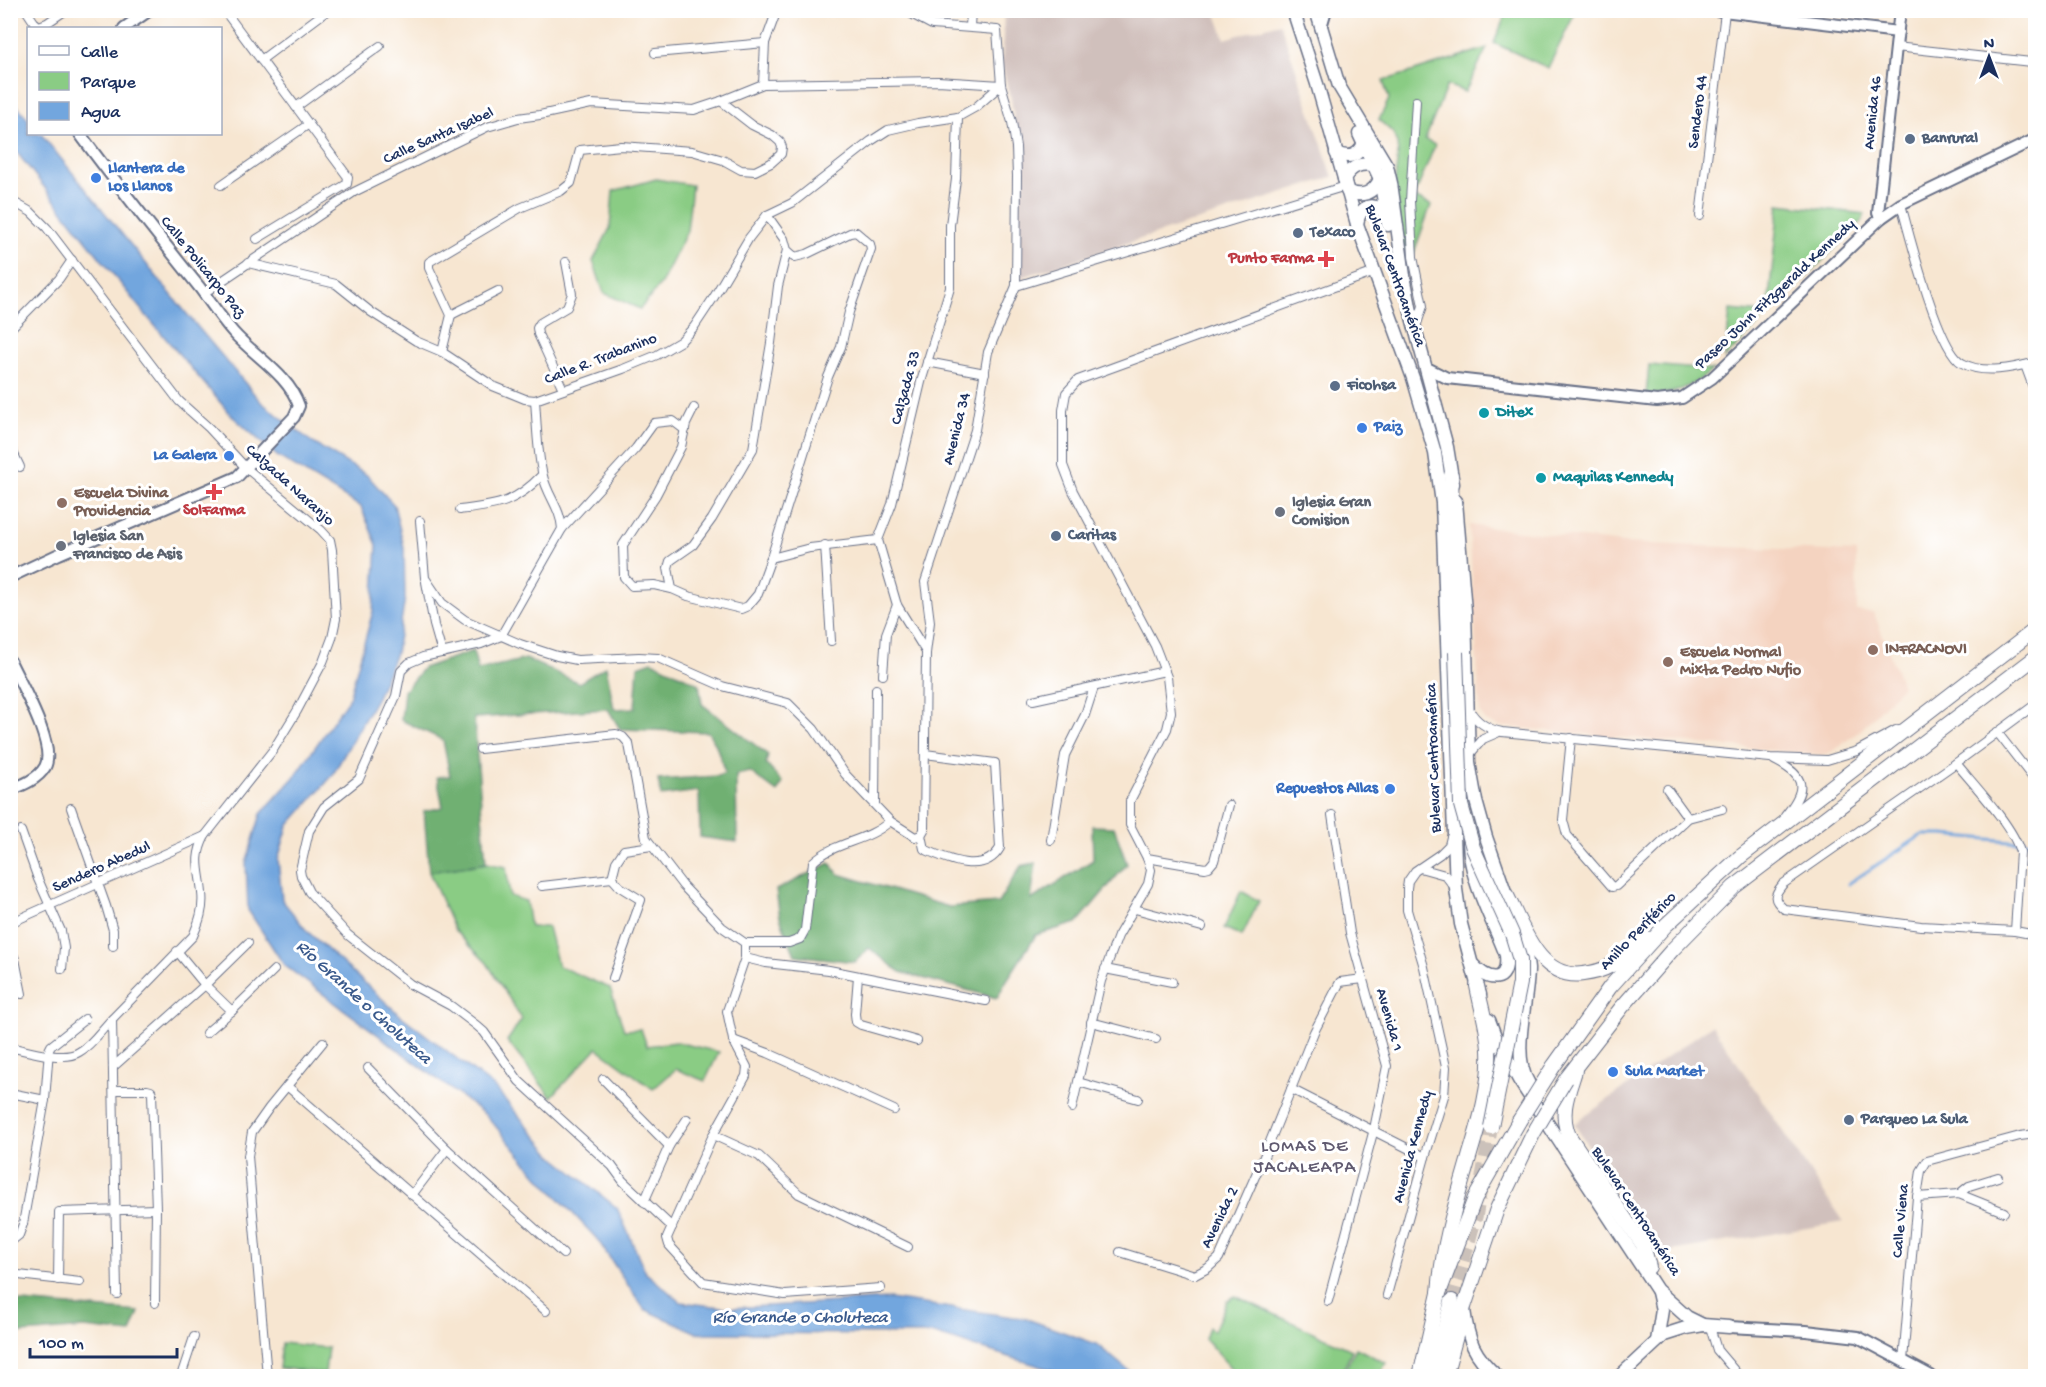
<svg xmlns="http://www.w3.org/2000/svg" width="2046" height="1387" font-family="'Gochi Hand',sans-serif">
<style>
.built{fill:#f4d3c0}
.industrial{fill:#d0c0bc}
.green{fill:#8acc84;stroke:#527e71;stroke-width:1.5}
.forest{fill:#6fb072;stroke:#457068;stroke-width:1.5}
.water{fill:#72a6de;stroke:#466a9e;stroke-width:1.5}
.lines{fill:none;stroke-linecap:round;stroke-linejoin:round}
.stream{stroke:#72a6de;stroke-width:3}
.highway-tunnel{stroke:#cbc1ba;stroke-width:14;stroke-dasharray:14 7;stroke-linecap:butt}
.street-casing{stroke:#686f86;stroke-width:10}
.secondary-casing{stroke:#686f86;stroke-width:14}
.primary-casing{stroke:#686f86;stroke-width:15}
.highway-casing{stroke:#686f86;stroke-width:16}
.street{stroke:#fff;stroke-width:8}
.secondary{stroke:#fff;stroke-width:10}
.primary{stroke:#fff;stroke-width:12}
.highway{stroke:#fff;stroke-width:14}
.highway-bridge-casing{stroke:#686f86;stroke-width:16;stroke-linecap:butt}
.highway-bridge{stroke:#fff;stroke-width:14}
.service-dot{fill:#5c6f8a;stroke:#fff;stroke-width:2}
.shop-dot{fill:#3f7fe0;stroke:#fff;stroke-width:2}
.health-dot{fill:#e0444e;stroke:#fff;stroke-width:2}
.culture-dot{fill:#0f9aa8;stroke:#fff;stroke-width:2}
.education-dot{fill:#8d6e63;stroke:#fff;stroke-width:2}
.worship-dot{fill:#6b7280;stroke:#fff;stroke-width:2}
.labels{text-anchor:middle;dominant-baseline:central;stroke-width:6;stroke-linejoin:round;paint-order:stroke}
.street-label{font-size:16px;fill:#1b2f5e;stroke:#fff}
.service-label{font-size:16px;font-weight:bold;fill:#4e5e75;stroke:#fff;text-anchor:start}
.shop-label{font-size:16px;font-weight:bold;fill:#366cbe;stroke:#fff;text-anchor:start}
.health-label{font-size:16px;font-weight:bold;fill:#be3a42;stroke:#fff;text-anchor:end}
.culture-label{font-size:16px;font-weight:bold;fill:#0d838f;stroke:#fff;text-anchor:start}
.education-label{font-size:16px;font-weight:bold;fill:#785e54;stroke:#fff;text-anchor:start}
.worship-label{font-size:16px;font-weight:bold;fill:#5b616d;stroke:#fff;text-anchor:start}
.water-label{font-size:18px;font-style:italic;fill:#39598b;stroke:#fff}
.neighbourhood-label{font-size:18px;letter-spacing:1.5px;fill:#605a70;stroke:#fff}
</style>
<rect width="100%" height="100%" fill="#fff"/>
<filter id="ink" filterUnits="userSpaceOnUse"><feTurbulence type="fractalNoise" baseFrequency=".0167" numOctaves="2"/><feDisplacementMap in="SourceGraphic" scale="12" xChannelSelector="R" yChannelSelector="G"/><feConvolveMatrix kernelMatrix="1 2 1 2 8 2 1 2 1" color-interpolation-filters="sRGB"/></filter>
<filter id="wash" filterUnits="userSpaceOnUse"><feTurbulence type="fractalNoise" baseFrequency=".008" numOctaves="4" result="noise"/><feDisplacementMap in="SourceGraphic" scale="24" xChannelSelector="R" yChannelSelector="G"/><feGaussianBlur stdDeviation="1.35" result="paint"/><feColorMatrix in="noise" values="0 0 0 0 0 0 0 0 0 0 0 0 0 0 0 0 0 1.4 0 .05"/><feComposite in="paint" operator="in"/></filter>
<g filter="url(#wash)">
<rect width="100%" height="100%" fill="#f7e6d1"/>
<path class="built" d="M1469,525L1623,543L1856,552L1857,611L1874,613L1902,686L1860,731L1827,755L1497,726L1486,721L1480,713Z"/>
<g class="industrial">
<path d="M1004,11H1215L1225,39L1280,23L1333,177L1019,278V152L1011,98L1002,65Z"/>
<path d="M1712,1025L1843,1222L1659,1253L1574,1124Z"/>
</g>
<g class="green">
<path d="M1507,11H1576L1548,68L1494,43Z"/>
<path d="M1487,48L1465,92L1447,85L1425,140L1435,145L1414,197L1431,205L1413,255L1401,251L1395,181L1398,154L1397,144L1393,133L1379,120L1389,99L1383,81Z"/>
<path d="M656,179L692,185L687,231L661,284L640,309L604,293L593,261L610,228L613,191Z"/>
<path d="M1779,204L1865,214L1862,221L1767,316Z"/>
<path d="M1730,310L1762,313L1760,323L1725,358Z"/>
<path d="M1649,365L1713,370C1692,387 1673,395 1646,395Z"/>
<path d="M486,863L506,867L510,896L526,901L530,927H548L558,966L610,988L624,1030L641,1029L647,1046L676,1042L719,1052L705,1081L676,1069L653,1089L597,1048L551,1097L507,1041L522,1019L487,963L455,931L429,872Z"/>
<path d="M1241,891L1259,901L1242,936L1224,928Z"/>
<path d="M1235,1296L1352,1350L1340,1376H1238L1205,1339L1209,1327L1214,1331L1227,1301Z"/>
<path d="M282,1343L328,1348L325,1373L279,1368Z"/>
<path d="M1356,1348L1386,1363L1379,1376H1342Z"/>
</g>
<g class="forest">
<path d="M473,651L478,670L526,659L579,683L606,666L614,709L635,708L638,666L652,661L699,684L702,704L768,755L766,764L783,783L777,792L750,772L736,775L737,842L700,837L699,791L661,796L658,780L718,776L725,773L716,745L708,732L620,729L608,709L474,718L486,863L429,872L424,811L443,807L437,777L450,776L443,740L401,720L404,691L423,668Z"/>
<path d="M1092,826L1114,827L1127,864L1077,923L1036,935L1007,980L997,998L900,972L869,948L855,962L795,955L780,918L776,890L830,863L839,874L949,907L998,903L1021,866L1036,863L1031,900L1093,860Z"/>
<path d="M11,1301L139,1312L131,1333L84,1328L11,1334Z"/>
</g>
<path class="water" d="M10,97L28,119V134H41L191,319L261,402L313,443L367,475L394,505L404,547L405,598L396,653L377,697L332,776L288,826L278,859L282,900L307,931L400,1015L494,1087L555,1158L617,1208L646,1273L681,1302L730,1308L890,1299L1027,1319L1096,1344L1135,1376H1072L934,1334L697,1333L644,1309L597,1239L536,1174L487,1116L284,965L248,910L246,863L261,814L296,775L349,698L373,611L377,545L361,507L277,456L231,415L139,307L11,145Z"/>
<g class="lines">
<path class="stream" d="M1848,884L1922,835H1944L2021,842L2036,841"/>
</g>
</g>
<g filter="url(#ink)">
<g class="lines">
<path class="highway-tunnel" d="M1452,1301L1476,1215L1491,1127"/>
<defs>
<g id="street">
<path d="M26,10L34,22L39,26L47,23L66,10"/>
<path d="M224,10L348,177L347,184L257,239"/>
<path d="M904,10L932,25L997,30L1001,85L1012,122L1016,147L1017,176L1016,286L988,352L975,430L925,582L930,622L926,653L924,830L921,835"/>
<path d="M970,27L971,10"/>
<path d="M1896,47L2031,62"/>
<path d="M655,53L765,43"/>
<path d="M261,60L328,10"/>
<path d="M763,84L765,43L777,10"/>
<path d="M296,107L380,46"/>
<path d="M221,185L309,124"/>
<path d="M10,200L31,212L47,228L179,401L209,428L246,468L321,530L330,540L332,550L336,619L332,638L323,662L297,711L273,750L205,836C193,859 200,870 202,893C204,909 199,922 193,936L112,1019L117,1294"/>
<path d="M1901,204C1909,234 1938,350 1962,363C1983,375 2014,368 2036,362"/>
<path d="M767,215L784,239L787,250L778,286L771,343L753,449L712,519L693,545L670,561L668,568L672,589L688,596L741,609L748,606L758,594L771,558L828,377L841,347L849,312L871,249L870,244L856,232L850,233L807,254L795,257L787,250"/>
<path d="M1700,216L1725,12"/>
<path d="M248,263L336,284L371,312L416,341L442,352L493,386L525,399L535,400L623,369L657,355L681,341L694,327L714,297L749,238L767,215L792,203L871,141L888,130L918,123L958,117L976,107L1001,85"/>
<path d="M1016,286L1346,186"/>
<path d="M204,293L354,192L487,127L518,118L540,115L591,104L694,110L721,101L763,84L938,81L1001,85"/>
<path d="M451,315L498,291"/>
<path d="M1416,327L1423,306L1413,257L1410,201L1416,101"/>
<path d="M10,329L59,279L72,260"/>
<path d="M442,352L451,315L429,268V262L520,208L561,191L571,183L580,150L621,146L692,151L723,160L741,170L755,171L771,163L781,154L782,147L780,142L772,135L752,125L721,101"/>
<path d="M927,362L985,373"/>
<path d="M2025,365L2036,395"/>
<path d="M563,389L538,334L537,328L540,323L567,307L572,294L566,262"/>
<path d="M535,400C537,425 537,452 543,476C547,495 561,509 562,529L501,636L481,644L423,657L409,663L401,671L396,696L359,779L324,807L309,831L300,870L301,876L309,892L348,935L410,984L451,1006L476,1025L484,1032L519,1081L612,1166L623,1181L672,1227"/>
<path d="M10,446L20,467"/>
<path d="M460,510C498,505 514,504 542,475"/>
<path d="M420,521L425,578L442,603L465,620L520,644L557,656L577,660L639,657L658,658L722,686L788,703L814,729L845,774L890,821L915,837L921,835"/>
<path d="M562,529L636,448L654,423L673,421L685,430"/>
<path d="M825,545L831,641"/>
<path d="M771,558L810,548L878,540"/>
<path d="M426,582L434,625L442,653"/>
<path d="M672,589L654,585L632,586L624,577L623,545L656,495L681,447L686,424L694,408"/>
<path d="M926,652L897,605L878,540L892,504L921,382L950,288V225L956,179L958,117"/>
<path d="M883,675L886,634L897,605"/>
<path d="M1033,700L1165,671"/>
<path d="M2036,704L1956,763L1783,884C1774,895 1772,899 1784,909L1921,926L2015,931L2036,935"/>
<path d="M1469,709C1476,722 1487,729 1502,732L1770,758L1827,760L1857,751L1896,730"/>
<path d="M1997,732L2036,782"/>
<path d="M1571,738L1563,820L1567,835L1612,887L1616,886L1688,818L1722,809"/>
<path d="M480,749L616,734L623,737L629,744L646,838L683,886L722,927L745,943H789L800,939L805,930L813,862C835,841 868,842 890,821"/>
<path d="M1470,754L1483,739L1497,733"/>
<path d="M1774,760C1806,776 1808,788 1785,816"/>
<path d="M1956,763C1974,785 2013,826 2020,852L2015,931"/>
<path d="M1667,789L1688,818"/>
<path d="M875,804L876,689"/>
<path d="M71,808L106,906L113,930V946"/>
<path d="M21,831L38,879L61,931L64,948L62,969"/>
<path d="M921,835L924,849C946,859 984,876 1000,848L995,763L925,754"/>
<path d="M1051,840L1065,755L1085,715L1094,687"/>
<path d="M1147,858L1205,868L1209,867L1214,861L1229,805"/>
<path d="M1420,868L1445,875L1456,889"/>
<path d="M612,878L620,887L641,900L613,978"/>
<path d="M612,878L616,862L624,850L652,846"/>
<path d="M542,886L612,878"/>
<path d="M1135,909L1202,927"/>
<path d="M10,923L205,836"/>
<path d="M745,943V958L727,1011L733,1040L747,1067L746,1076L713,1135L667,1238L669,1245L703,1282L785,1295L881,1288"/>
<path d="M10,948L15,959L22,994"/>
<path d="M177,951L205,985L232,1011"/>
<path d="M745,958L766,963L829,970L986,1001"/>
<path d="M1105,969L1172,982"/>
<path d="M858,976L855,1014L856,1022L861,1025L917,1041"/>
<path d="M1091,1022L1156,1039"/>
<path d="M206,1033L232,1011L274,970"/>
<path d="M733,1040L768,1053L894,1110"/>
<path d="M10,1047C28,1051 64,1062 79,1052C92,1045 102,1029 112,1019"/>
<path d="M113,1067L205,985L248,943"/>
<path d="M368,1068L447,1149L563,1254"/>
<path d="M603,1079L669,1146"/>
<path d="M1078,1082L1138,1099"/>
<path d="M287,1086L546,1311"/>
<path d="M1291,1089L1425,1157"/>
<path d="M114,1090H147L151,1091L152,1093L156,1209L155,1303"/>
<path d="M10,1093L45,1100"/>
<path d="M1072,1108L1101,981L1118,936L1148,884L1151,870L1147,858L1130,825V801L1167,729L1171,712L1167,677L1155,646L1073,491L1063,465V410L1066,393L1078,380L1375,272"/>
<path d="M10,1134H11"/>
<path d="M713,1135L759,1156L799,1194L908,1247"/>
<path d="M1959,1194L1969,1186L1998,1177"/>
<path d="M412,1195L447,1149"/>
<path d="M1917,1197L1959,1194L2004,1212"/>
<path d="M644,1202L669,1146L687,1119"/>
<path d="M10,1242L19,1235L23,1224L45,1100L49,1050L51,1046L85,1019"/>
<path d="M1120,1252L1195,1275L1208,1268L1219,1258L1265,1154L1314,1032L1340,982L1363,979"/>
<path d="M10,1274L80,1282"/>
<path d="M58,1280L59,1212L156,1209"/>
<path d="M1387,1295L1425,1157L1444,1096L1446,1067L1424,967L1407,910V888L1408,881L1415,871L1440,854L1449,845L1451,837"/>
<path d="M1328,1301L1374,1129L1387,1066L1350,933L1332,815"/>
<path d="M1710,1327L1717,1350L1739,1376"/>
<path d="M1903,1361L1917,1197L1921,1171L1927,1161L2020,1136L2036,1134"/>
<path d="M181,1376L194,1337"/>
<path d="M267,1376L248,1156L252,1132L269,1108L323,1042"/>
</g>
<g id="secondary">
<path d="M1715,10L1898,32"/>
<path d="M1321,27L1326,10"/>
<path d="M124,28L150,10"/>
<path d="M1881,218L1878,213L1900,10"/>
<path d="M1427,368L1447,378L1657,401L1682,398L1712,378L1881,218L1901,204L2036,139"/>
<path d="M10,577L59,554L237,477L294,417L299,406C289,375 254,356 233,332C221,318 211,303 200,288C159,237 118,186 80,134"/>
<path d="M10,661C20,683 57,746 45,767C38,779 23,785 10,790"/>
<path d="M1729,1327L1806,1331L1858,1337L1931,1376"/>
</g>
<g id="primary">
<path d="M1293,10L1317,84L1357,224L1413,378L1435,453L1442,503L1456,889L1461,924L1480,995"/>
<path d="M1316,10L1339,86L1387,166L1391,183L1404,276L1412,317L1447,447L1453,484"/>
<path d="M1359,134L1380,179L1388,225"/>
<path d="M1336,153C1349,159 1359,156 1364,143"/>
<path d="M1344,179C1351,166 1361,162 1376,166"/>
<path d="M1347,191C1361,198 1373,194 1380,179"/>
<path d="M1357,224C1359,204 1378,199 1387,219"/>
<path d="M1456,501L1465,611L1469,762L1476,801L1486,837L1509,903"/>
<path d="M1469,842C1470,882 1492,918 1506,955C1509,985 1488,982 1472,964"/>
<path d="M1518,928C1522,941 1527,955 1528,969C1528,1002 1510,1055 1529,1084"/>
<path d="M1489,1020L1495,1036L1519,1080L1657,1290L1687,1317L1703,1325L1729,1327"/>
<path d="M1464,1310C1468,1340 1474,1356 1497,1376"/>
<path d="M1657,1341L1662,1310L1658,1292"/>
<path d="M1620,1376L1664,1335L1686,1328L1703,1325"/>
</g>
<g id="highway">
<path d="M1451,475L1456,652"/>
<path d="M1507,896C1523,927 1539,980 1583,974C1592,973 1601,971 1610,966C1623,959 1634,946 1647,938"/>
<path d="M1553,1067L1610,987L1666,925L1740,857L2036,629"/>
<path d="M1575,1071C1568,1093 1559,1113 1569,1136L1643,1245L1649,1267"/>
<path d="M1566,1079L1622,1007L1673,949L1734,887L2036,657"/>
<path d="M1439,1293C1442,1245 1457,1200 1470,1154C1480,1121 1491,1084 1489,1050C1488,1029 1481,1007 1477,986"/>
<path d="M1420,1376L1439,1293L1475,1198L1519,1121"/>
<path d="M1432,1376L1452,1301"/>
<path d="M1445,1376L1464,1307L1497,1209L1533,1134"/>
</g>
</defs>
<use href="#street" class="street-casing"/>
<use href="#secondary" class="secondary-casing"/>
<use href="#primary" class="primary-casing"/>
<use href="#highway" class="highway-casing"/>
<use href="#street" class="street"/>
<use href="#secondary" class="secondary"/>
<use href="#primary" class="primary"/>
<use href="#highway" class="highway"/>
<defs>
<g id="highway-bridge">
<path d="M1456,652L1461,805L1473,848L1512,934L1520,960V983L1491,1127"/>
<path d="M1519,1121L1553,1067"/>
<path d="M1533,1134L1566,1079"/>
</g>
</defs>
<use href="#highway-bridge" class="highway-bridge-casing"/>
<use href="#highway-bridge" class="highway-bridge"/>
</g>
</g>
<g class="service-dot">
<circle cx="1910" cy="139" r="6"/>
<circle cx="1298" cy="233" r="6"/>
<circle cx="1335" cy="386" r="6"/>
<circle cx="1056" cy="536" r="6"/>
<circle cx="1849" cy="1120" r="6"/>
</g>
<g class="shop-dot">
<circle cx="96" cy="178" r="6"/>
<circle cx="1362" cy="428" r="6"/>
<circle cx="229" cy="456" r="6"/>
<circle cx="1390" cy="789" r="6"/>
<circle cx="1613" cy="1072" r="6"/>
</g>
<g class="health-dot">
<path d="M1323 250h6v6h6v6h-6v6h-6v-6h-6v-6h6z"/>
<path d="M211 483h6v6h6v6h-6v6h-6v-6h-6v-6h6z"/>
</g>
<g class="culture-dot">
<circle cx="1484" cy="413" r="6"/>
<circle cx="1541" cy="478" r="6"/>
</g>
<g class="education-dot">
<circle cx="62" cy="503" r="6"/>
<circle cx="1873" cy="650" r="6"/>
<circle cx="1668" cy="662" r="6"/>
</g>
<g class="worship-dot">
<circle cx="1280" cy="512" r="6"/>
<circle cx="61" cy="546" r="6"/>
</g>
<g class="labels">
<g class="street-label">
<text transform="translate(1699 112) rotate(-83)">Sendero 44</text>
<text transform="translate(1874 113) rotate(-84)">Avenida 46</text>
<text transform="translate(439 137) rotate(-24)">Calle Santa Isabel</text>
<text transform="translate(202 268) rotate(51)">Calle Policarpo Paz</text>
<text transform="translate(1394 276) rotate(70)">Bulevar Centroamérica</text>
<text transform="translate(1776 295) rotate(-43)">Paseo John Fitzgerald Kennedy</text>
<text transform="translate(601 360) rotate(-21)">Calle R. Trabanino</text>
<text transform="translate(907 388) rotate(-75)">Calzada 33</text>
<text transform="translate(958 429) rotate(-76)">Avenida 34</text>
<text transform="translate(289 486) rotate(42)">Calzada Naranjo</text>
<text transform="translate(1435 758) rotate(-92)">Bulevar Centroamérica</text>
<text transform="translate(102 868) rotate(-24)">Sendero Abedul</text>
<text transform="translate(1639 932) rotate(-46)">Anillo Periférico</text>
<text transform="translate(1388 1020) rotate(74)">Avenida 1</text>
<text transform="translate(1414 1147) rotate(-75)">Avenida Kennedy</text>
<text transform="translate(1635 1212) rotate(57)">Bulevar Centroamérica</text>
<text transform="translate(1221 1218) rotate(-64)">Avenida 2</text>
<text transform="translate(1902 1221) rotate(-85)">Calle Viena</text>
</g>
<g class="service-label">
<text x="1922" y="139">Banrural</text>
<text x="1310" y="233">Texaco</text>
<text x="1347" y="386">Ficohsa</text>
<text x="1068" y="536">Caritas</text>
<text x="1861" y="1120">Parqueo La Sula</text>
</g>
<g class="shop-label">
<text x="108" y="169">Llantera de<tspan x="108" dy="18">Los Llanos</tspan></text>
<text x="1374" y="428">Paiz</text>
<text x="217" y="456" text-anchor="end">La Galera</text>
<text x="1378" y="789" text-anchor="end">Repuestos Allas</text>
<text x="1625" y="1072">Sula Market</text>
</g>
<g class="health-label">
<text x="1314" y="259">Punto Farma</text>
<text x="214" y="511" text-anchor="middle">SolFarma</text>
</g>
<g class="culture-label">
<text x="1496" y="413">Ditex</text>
<text x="1553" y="478">Maquilas Kennedy</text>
</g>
<g class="education-label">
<text x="74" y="494">Escuela Divina<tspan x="74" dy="18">Providencia</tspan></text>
<text x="1885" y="650">INFRACNOVI</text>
<text x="1680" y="653">Escuela Normal<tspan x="1680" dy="18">Mixta Pedro Nufio</tspan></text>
</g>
<g class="worship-label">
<text x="1292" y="503">Iglesia Gran<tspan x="1292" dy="18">Comision</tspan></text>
<text x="73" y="537">Iglesia San<tspan x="73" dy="18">Francisco de Asis</tspan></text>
</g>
<g class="water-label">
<text transform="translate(363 1003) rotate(42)">Río Grande o Choluteca</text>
<text x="800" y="1318">Río Grande o Choluteca</text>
</g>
<g class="neighbourhood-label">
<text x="1305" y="1147">LOMAS DE<tspan x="1305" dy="21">JACALEAPA</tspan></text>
</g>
</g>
<rect width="2046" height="1387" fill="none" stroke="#fff" stroke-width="36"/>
<rect x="27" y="27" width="195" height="108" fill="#ffffff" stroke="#a4acbf" stroke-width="1.5"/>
<rect x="39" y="46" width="30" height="9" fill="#ffffff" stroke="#a4acbf" stroke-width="1.5"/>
<text x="81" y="57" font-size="18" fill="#1b2f5e">Calle</text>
<rect x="39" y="72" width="30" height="18" fill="#8acc84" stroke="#a4acbf" stroke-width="1.5"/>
<text x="81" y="87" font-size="18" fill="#1b2f5e">Parque</text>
<rect x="39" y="102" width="30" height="18" fill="#72a6de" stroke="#a4acbf" stroke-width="1.5"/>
<text x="81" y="117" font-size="18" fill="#1b2f5e">Agua</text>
<g transform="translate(1989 57)" stroke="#ffffff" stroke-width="4.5" paint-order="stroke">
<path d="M0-4.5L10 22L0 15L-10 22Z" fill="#1b2f5e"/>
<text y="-9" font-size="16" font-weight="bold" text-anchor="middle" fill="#1b2f5e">N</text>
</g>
<path d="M30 1348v9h147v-9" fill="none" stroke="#1b2f5e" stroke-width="3"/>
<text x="39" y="1348" font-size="18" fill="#1b2f5e" stroke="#ffffff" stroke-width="4.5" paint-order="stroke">100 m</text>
</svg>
